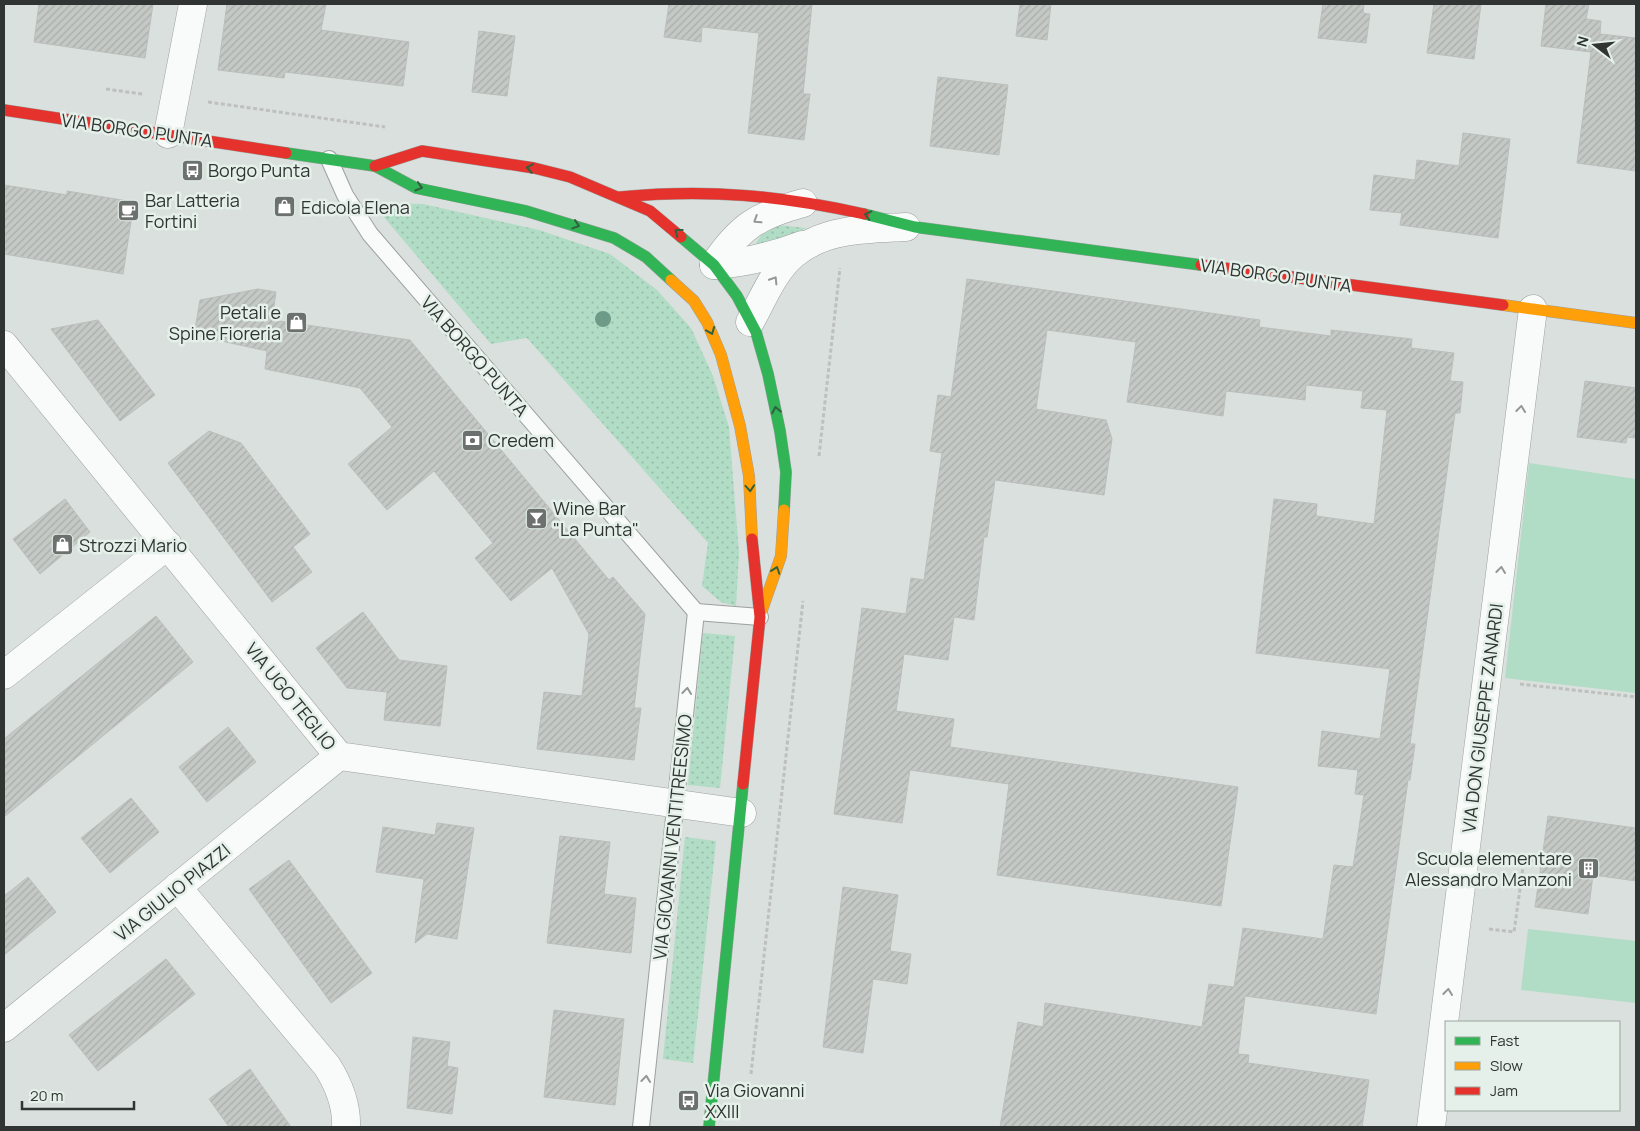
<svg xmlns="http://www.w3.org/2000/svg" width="1640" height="1131" font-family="Manrope,sans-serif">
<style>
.grass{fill:url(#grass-dots)}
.park{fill:#b1dcc5}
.building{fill:url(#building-hatch);stroke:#babebc}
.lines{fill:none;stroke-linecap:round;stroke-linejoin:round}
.lane-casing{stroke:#9ca19f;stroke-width:18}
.street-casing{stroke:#9ca19f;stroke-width:29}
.fast-casing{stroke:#9ca19f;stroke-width:12}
.slow-casing{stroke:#9ca19f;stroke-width:12}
.jam-casing{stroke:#9ca19f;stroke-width:12}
.path{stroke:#bec0be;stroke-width:3;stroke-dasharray:4 2.5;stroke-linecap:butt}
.lane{stroke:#f9fafa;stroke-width:16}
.street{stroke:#f9fafa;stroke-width:28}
.fast{stroke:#30b455;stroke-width:11}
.slow{stroke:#ff9f0a;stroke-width:11}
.jam{stroke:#e5322d;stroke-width:11}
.tree{fill:#6d9b88}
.oneway{stroke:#30613e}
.oneway2{stroke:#949796}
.labels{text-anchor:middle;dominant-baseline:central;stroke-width:5;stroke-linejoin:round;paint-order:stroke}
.street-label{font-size:18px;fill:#303432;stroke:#e4f0e9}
.poi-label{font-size:18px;fill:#303432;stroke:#e4f0e9;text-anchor:start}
</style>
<defs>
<pattern id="grass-dots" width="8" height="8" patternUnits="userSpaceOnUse" patternTransform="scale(1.25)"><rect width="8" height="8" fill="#b1dcc5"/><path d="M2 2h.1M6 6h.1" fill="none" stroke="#99bdaa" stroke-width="1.8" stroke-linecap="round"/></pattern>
<pattern id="building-hatch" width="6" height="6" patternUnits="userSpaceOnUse" patternTransform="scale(1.25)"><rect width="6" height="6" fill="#c4c9c6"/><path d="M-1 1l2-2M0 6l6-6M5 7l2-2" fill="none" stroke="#a9adab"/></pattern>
</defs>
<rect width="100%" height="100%" fill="#dae0dd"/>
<g class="grass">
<path d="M372,203L423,204L539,230L610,254L657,290L691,328L713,376L729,427L739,553L736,606L721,602L702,586L708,543L527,338L491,344Z"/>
<path d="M768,224L806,228L773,244L744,263Z"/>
<path d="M703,633L735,636L720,788L688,785Z"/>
<path d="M685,837L716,841L693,1063L663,1059Z"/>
</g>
<g class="park">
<path d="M1529,463L1636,479V693L1505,678Z"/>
<path d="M1528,929L1636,941V1003L1521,990Z"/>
</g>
<g class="building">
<path d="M39,4H153L145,58L34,42Z"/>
<path d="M227,4H326L321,30L409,42L403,86L285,72L284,78L218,70Z"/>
<path d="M669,4H812L803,94H810L804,140L748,133L759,33L702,27L701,42L664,37Z"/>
<path d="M1020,4H1051L1047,40L1016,36Z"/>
<path d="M1323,4H1364L1363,13L1370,14L1366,43L1318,38Z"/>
<path d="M1434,4H1481L1474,59L1427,53Z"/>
<path d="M1546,4H1589L1586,19L1601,21L1600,34L1636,38V171L1577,163L1591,52L1541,46Z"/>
<path d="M479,31L515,36L507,96L472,92Z"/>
<path d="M938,77L1008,85L999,155L930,146Z"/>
<path d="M1463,133L1510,139L1498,238L1400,225L1402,213L1370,210L1374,175L1415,180L1417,160L1459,166Z"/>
<path d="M4,185L67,195V191L134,202L123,274L4,254Z"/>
<path d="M967,279L1260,320L1259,327L1331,336V330L1412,339L1411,348L1454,353L1450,381L1463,382L1460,413H1455L1410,744H1415L1410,780H1408L1376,1014L1245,996L1238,1054L1249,1055L1248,1063L1369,1080L1362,1127H1000L1018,1022L1043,1027L1045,1003L1202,1027L1209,984L1234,987L1243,928L1323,939L1334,865L1353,867L1364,795L1355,794L1358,770L1318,766L1322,731L1380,739L1390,669L1256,653L1274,499L1317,504L1316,516L1374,524L1387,410L1361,408L1363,391L1306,385L1305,400L1226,391L1223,416L1127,402L1136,342L1047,330L1036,409L1106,420L1112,439L1104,495L995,480L987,537H984L974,620L954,617L948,660L904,654L896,711L954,719L950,747L1238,787L1221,906L997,875L1009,784L910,770L902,823L834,814L862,608L906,614L911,578L924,580L942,453L930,451L938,395L951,397Z"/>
<path d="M258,289L276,292L272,320L410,340L609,580L613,577L645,614L634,708H641L634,760L537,749L544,692L582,696L589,634L552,568L511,601L475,558L493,543L434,471L387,510L348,464L392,427L360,388L265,369L267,351L194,335L200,300Z"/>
<path d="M98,320L155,395L120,421L51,329Z"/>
<path d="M1585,381L1636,388V438L1627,437L1626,443L1577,437Z"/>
<path d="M209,431L241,443L310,534L293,547L312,572L272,602L168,463Z"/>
<path d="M65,499L90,532L40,574L13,539Z"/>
<path d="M363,612L399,660L447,666L440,726L384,720L387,692L347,688L316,648Z"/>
<path d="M156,616L193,662L4,817V739Z"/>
<path d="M228,727L256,762L207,802L179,767Z"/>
<path d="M131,798L159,832L110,873L81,838Z"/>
<path d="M1548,816L1636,828V881L1593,875L1588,914L1535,907Z"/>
<path d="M437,823L474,828L457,939L427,934L415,943L424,879L376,872L383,827L435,835Z"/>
<path d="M560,836L610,842L604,894L636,898L631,953L547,943Z"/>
<path d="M289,860L372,973L331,1003L249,889Z"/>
<path d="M28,877L56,912L4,955V896Z"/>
<path d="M843,887L898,895L890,951L911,954L907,984L873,979L863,1053L823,1047Z"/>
<path d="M166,959L195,994L98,1071L69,1035Z"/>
<path d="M554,1010L624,1019L615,1105L544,1097Z"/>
<path d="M413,1037L450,1042L447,1066L458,1068L452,1114L407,1108Z"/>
<path d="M250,1069L291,1127H229L209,1099Z"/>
</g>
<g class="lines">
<defs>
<g id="lane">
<path d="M329,159L345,195L370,234L696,612"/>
<path d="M696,612L760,617"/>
<path d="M641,1127L696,612"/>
</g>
<g id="street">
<path d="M168,134L193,4"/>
<path d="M714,265C740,226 759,215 803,203"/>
<path d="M714,265C745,263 773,256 802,245"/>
<path d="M750,322C763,299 774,270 794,254C825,228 869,229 906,227"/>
<path d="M4,345L339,756L742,813"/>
<path d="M4,675L168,545"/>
<path d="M177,887L327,1066C339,1085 347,1104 346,1127"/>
<path d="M4,1028L339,756"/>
<path d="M1431,1127L1533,309"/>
</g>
<g id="fast">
<path d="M286,153L375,166L416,188L526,211L614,238L646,257L671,280"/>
<path d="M864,214L915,227L1201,265"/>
<path d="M681,237L714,265L737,296L756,332L768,374L780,431L786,472L784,510"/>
<path d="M709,1127L743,784"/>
</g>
<g id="slow">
<path d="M671,280L694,301L707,322L721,355L740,426L749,476L752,539"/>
<path d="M1503,305L1636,323"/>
<path d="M762,610L781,556L784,510"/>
</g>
<g id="jam">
<path d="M4,110L286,153"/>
<path d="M375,166L422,151L534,168L570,177L650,211L681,237"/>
<path d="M620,197C708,189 778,195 864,214"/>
<path d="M1201,265L1503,305"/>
<path d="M743,784L760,617L752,539"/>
</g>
</defs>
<use href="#lane" class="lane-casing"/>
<use href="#street" class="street-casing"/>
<use href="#fast" class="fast-casing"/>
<use href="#slow" class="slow-casing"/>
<use href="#jam" class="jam-casing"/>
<g class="path">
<path d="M106,89L142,94"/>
<path d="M208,102L385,127"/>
<path d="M819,456L840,268"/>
<path d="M1520,684L1636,697"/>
<path d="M1489,929L1514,932L1524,860L1541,862"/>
<path d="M751,1074L803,601"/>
</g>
<use href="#lane" class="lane"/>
<use href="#street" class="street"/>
<use href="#fast" class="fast"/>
<use href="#slow" class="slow"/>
<use href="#jam" class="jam"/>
</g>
<circle class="tree" cx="603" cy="319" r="8"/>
<defs><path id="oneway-chevron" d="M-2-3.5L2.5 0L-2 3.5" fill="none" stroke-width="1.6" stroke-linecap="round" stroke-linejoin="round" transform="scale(1.25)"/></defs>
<g class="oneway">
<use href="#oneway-chevron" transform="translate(530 168) rotate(-170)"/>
<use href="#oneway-chevron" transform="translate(419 187) rotate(17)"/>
<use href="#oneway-chevron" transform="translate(868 215) rotate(-166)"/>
<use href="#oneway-chevron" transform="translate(576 225) rotate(18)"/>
<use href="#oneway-chevron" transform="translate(678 232) rotate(-142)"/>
<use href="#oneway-chevron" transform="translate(711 331) rotate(68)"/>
<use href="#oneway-chevron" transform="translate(776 410) rotate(-101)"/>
<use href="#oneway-chevron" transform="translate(750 488) rotate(86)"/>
<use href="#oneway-chevron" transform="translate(776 570) rotate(-71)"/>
</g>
<g class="oneway2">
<use href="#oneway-chevron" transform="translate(757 220) rotate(147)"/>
<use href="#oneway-chevron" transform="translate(774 280) rotate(-58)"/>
<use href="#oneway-chevron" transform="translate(1521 409) rotate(-83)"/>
<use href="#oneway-chevron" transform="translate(1501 570) rotate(-83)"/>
<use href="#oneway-chevron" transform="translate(687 691) rotate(-84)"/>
<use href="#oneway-chevron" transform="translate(1448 992) rotate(-83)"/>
<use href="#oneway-chevron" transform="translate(646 1079) rotate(-84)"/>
</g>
<defs>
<symbol id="bus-square" viewBox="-11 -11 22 22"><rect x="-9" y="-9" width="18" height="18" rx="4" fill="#6c706e" stroke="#e4f0e9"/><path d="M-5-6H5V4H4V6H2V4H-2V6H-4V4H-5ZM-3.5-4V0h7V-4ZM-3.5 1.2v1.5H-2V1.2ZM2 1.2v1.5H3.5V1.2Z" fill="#fff"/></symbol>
<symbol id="shop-square" viewBox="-11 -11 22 22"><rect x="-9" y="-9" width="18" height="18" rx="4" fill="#6c706e" stroke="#e4f0e9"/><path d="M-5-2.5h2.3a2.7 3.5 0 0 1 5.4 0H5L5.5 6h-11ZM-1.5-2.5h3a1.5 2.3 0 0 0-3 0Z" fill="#fff"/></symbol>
<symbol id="cafe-square" viewBox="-11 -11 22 22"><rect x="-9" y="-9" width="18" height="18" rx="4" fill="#6c706e" stroke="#e4f0e9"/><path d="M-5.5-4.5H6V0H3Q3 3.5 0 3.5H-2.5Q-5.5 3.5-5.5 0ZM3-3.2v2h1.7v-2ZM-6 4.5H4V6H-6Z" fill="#fff"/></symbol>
<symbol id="bank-square" viewBox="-11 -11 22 22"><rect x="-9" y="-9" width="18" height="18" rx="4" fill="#6c706e" stroke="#e4f0e9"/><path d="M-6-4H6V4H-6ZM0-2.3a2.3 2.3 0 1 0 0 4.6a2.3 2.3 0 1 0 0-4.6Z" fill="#fff"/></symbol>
<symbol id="bar-square" viewBox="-11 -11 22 22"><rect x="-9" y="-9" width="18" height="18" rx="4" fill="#6c706e" stroke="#e4f0e9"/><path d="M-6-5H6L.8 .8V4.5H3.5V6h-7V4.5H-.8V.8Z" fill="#fff"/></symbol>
<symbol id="building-square" viewBox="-11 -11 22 22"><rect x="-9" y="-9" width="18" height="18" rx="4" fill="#6c706e" stroke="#e4f0e9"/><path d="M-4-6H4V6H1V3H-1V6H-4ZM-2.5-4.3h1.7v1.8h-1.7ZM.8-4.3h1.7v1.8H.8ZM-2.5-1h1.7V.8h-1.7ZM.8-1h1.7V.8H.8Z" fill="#fff"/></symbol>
</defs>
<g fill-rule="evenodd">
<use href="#bus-square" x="180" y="158" width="25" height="25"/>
<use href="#shop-square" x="272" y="194" width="25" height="25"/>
<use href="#cafe-square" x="116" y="198" width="25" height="25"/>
<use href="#shop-square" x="284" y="310" width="25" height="25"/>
<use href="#bank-square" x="460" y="428" width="25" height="25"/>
<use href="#bar-square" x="524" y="506" width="25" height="25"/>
<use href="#shop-square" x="50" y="532" width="25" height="25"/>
<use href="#building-square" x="1576" y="856" width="25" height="25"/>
<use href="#bus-square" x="676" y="1088" width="25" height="25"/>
</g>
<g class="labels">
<g class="street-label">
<text transform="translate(137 130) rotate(8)">VIA BORGO PUNTA</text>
<text transform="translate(1276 275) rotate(8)">VIA BORGO PUNTA</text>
<text transform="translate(475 356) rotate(49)">VIA BORGO PUNTA</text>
<text transform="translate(291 696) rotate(51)">VIA UGO TEGLIO</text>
<text transform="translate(1482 718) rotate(-83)">VIA DON GIUSEPPE ZANARDI</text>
<text transform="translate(672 837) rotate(-84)">VIA GIOVANNI VENTITREESIMO</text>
<text transform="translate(172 892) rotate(-39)">VIA GIULIO PIAZZI</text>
</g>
<g class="poi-label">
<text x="208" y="170">Borgo Punta</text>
<text x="145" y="200">Bar Latteria<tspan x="145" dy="21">Fortini</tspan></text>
<text x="301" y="207">Edicola Elena</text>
<text x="281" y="312" text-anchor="end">Petali e<tspan x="281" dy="21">Spine Fioreria</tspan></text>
<text x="488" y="440">Credem</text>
<text x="553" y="508">Wine Bar<tspan x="553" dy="21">"La Punta"</tspan></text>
<text x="79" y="545">Strozzi Mario</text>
<text x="1572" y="858" text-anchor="end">Scuola elementare<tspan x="1572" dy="21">Alessandro Manzoni</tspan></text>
<text x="705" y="1090">Via Giovanni<tspan x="705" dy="21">XXIII</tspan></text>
</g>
</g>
<rect width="1640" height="1131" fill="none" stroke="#303432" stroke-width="10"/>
<rect x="1445" y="1021" width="175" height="90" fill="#e4f0e9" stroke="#9ca5a0"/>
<rect x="1455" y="1037" width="25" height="8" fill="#30b455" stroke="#9ca5a0"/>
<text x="1490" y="1046" font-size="15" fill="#303432">Fast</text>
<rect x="1455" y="1062" width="25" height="8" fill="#ff9f0a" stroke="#9ca5a0"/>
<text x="1490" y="1071" font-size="15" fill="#303432">Slow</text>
<rect x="1455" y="1087" width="25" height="8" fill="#e5322d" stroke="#9ca5a0"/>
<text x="1490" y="1096" font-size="15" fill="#303432">Jam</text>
<g transform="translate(1595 45) rotate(286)" stroke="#e4f0e9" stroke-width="4" paint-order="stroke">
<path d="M0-4L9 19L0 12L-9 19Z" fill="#303432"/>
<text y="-8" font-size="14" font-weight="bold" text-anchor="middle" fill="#303432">N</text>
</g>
<path d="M22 1101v8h112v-8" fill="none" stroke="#303432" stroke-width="2.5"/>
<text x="30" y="1101" font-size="15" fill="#303432" stroke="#e4f0e9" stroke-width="4" paint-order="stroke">20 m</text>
</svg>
